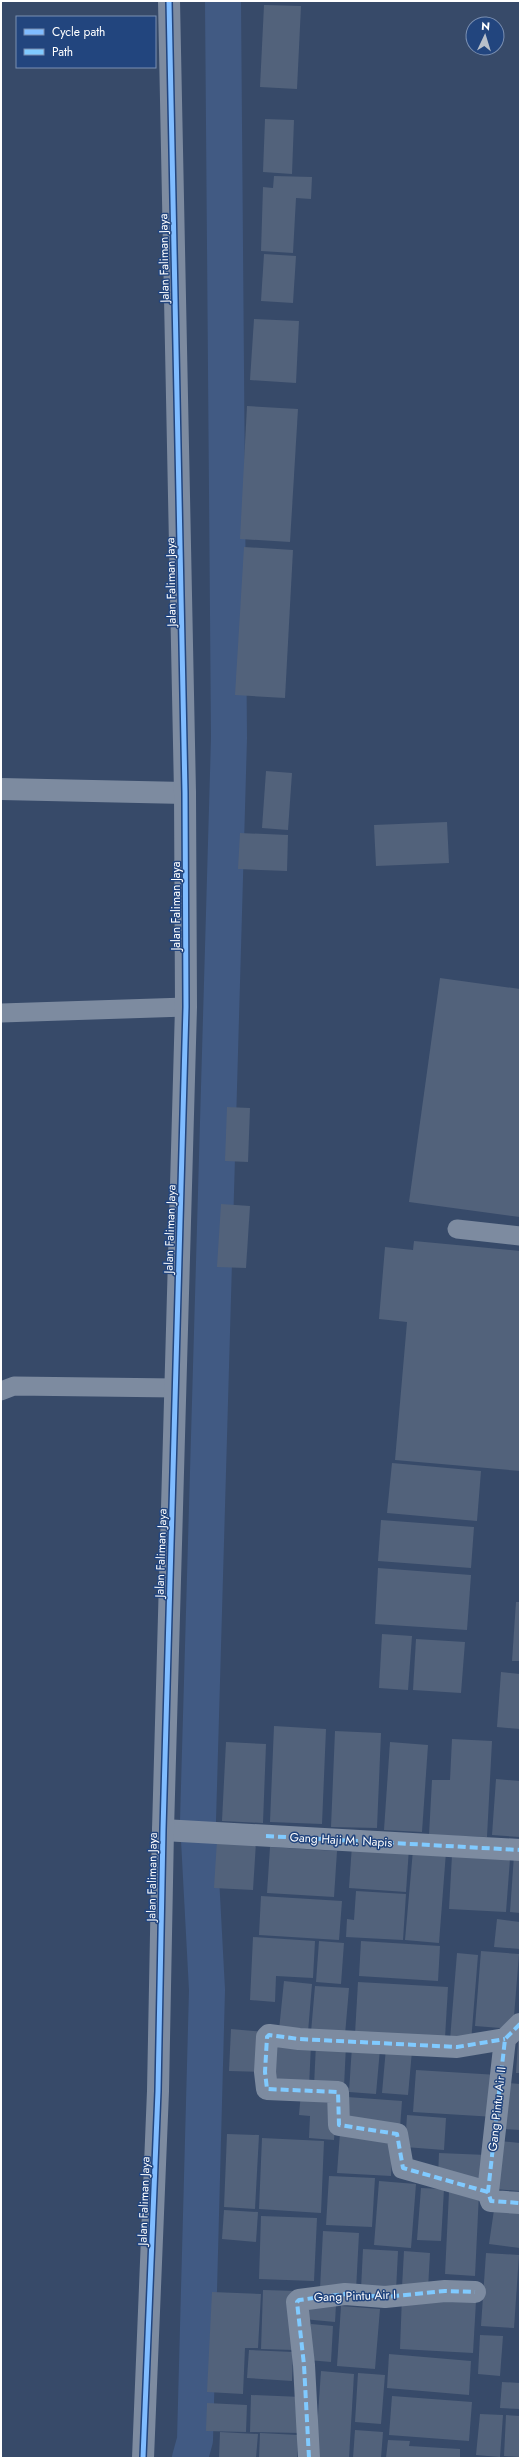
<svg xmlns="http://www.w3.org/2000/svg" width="521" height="2459" font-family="Jost,sans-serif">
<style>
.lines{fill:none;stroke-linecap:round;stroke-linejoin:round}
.canal{stroke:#415a83;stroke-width:36}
.building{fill:#52627b}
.service{stroke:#7d8ba0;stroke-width:19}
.minor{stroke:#7d8ba0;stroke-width:22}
.tertiary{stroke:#7d8ba0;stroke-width:22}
.quiet{stroke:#80caff;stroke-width:4;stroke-dasharray:8 4;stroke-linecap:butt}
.cycleway-casing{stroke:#22457e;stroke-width:8}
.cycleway{stroke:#80bcff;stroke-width:5}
.labels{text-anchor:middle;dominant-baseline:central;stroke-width:3;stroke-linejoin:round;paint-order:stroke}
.street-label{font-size:12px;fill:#fff;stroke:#22457e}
</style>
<rect width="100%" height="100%" fill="#374a69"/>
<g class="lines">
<path class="canal" d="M190,2458L195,2440L207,1990L198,1821L229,738L223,1"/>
</g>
<g class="building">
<path d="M264,5L301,6L297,89L260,87Z"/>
<path d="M265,119L294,120L292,174L263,172Z"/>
<path d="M274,176L312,177L311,199L296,198L293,253L261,251L263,187L273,188Z"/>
<path d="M264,254L296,256L293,303L261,301Z"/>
<path d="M254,319L299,321L296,383L250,380Z"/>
<path d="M247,406L298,409L290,542L240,539Z"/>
<path d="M244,547L293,550L285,698L235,695Z"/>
<path d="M266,771L292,773L288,830L262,828Z"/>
<path d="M447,822L449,863L376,866L374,825Z"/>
<path d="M240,833L288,835L287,871L238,869Z"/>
<path d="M440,978L520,989V1217L409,1202Z"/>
<path d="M227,1107L250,1108L248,1162L225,1161Z"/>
<path d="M221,1204L250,1206L246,1268L217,1267Z"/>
<path d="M414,1241L520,1251V1471L395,1460L407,1322L379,1319L385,1247L413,1250Z"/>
<path d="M392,1463L481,1471L477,1521L387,1513Z"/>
<path d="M381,1520L474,1527L471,1568L378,1561Z"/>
<path d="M378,1568L471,1575L467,1630L375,1624Z"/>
<path d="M516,1602H520V1661H512Z"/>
<path d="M382,1634L412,1636L408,1690L379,1688Z"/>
<path d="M416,1639L465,1642L461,1693L413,1690Z"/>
<path d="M501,1672L520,1674V1729L497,1727Z"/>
<path d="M274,1726L326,1729L322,1824L270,1822Z"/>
<path d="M335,1731L381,1733L377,1828L331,1827Z"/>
<path d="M452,1739L492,1741L487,1837L429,1835L432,1780H450Z"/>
<path d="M226,1742L266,1744L263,1823L222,1821Z"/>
<path d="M390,1742L428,1745L422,1832L384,1830Z"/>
<path d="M496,1779L520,1781V1837L492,1835Z"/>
<path d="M217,1840L256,1842L253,1890L214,1888Z"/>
<path d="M352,1845L409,1848L406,1892L349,1888Z"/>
<path d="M270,1847L337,1851L334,1897L267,1893Z"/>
<path d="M413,1850L446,1852L439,1943L405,1940Z"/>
<path d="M452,1855L510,1859L506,1912L449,1909Z"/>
<path d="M514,1855H520V1913L510,1912Z"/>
<path d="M356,1891L406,1894L403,1940L346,1937L347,1919L354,1920Z"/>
<path d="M261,1896L342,1901L339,1940L259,1935Z"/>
<path d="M497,1919L520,1922V1949L494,1947Z"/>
<path d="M253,1937L315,1941L313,1978L276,1976L275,2002L250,2000Z"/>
<path d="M319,1941L344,1943L341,1984L316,1982Z"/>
<path d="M361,1941L440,1946L438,1981L359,1976Z"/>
<path d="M481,1951L519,1954L513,2029L475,2026Z"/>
<path d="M457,1953L478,1955L471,2042L450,2040Z"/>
<path d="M284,1981L312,1984L308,2032L279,2030Z"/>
<path d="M358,1982L448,1987L445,2038L355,2034Z"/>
<path d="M315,1986L349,1988L345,2035L311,2032Z"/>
<path d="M519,2028H520V2073H516Z"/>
<path d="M231,2029L265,2032L262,2072L229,2071Z"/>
<path d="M270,2041L311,2044L309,2087L268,2084Z"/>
<path d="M316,2044L346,2045L344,2087L314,2086Z"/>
<path d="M352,2046L380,2049L376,2094L349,2092Z"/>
<path d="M386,2048L412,2051L408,2095L382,2093Z"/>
<path d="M416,2070L498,2075L495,2117L413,2112Z"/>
<path d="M508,2083L520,2084V2130L504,2129Z"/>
<path d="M301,2092L337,2094L334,2140L309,2138L310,2116L299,2115Z"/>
<path d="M347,2097L402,2101L400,2128L345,2124Z"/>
<path d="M407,2115L446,2118L444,2150L405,2147Z"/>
<path d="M340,2133L393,2137L391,2176L337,2173Z"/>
<path d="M227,2134L259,2135L255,2209L224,2207Z"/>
<path d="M262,2138L324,2141L321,2213L259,2209Z"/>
<path d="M499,2141L520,2143V2191L494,2189Z"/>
<path d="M439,2153L487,2155L486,2179L438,2177Z"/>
<path d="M329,2176L375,2178L372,2227L326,2225Z"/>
<path d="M379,2181L416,2184L411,2248L374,2245Z"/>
<path d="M421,2188L444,2189L441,2241L417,2240Z"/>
<path d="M449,2192L479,2193L475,2276L445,2274Z"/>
<path d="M495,2203L520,2207V2248L489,2244Z"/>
<path d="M224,2210L258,2212L256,2242L222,2239Z"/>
<path d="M261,2216L317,2218L314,2281L259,2279Z"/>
<path d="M323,2231L359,2233L356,2291L320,2289Z"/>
<path d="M363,2249L398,2251L396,2291L361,2289Z"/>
<path d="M404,2251L430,2253L428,2289L402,2287Z"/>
<path d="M486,2253L519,2255L514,2328L481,2326Z"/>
<path d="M263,2290L297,2291L294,2350L261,2349Z"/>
<path d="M212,2292L261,2294L258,2348H245L243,2394L207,2392Z"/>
<path d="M402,2296L476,2301L473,2353L400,2349Z"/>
<path d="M304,2302L336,2305L335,2322L303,2319Z"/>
<path d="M341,2306L380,2309L375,2369L337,2366Z"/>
<path d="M311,2324L333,2326L331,2362L308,2360Z"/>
<path d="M480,2335L503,2336L500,2376L478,2374Z"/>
<path d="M249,2350L293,2352L292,2381L247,2378Z"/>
<path d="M389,2354L471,2361L469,2395L387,2388Z"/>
<path d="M321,2371L354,2374L349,2458H315Z"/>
<path d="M358,2373L385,2375L381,2424L355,2422Z"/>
<path d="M502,2382L520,2383V2409L500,2408Z"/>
<path d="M251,2395L302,2397L300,2433L250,2432Z"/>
<path d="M392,2396L472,2402L469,2441L389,2435Z"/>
<path d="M207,2403L247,2405L246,2432L206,2431Z"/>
<path d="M480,2414L503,2415L500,2457L476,2455Z"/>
<path d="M506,2415L520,2416V2457L504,2456Z"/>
<path d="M355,2430L383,2432L381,2458H353Z"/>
<path d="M220,2432L258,2434L256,2458H219Z"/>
<path d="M260,2433L298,2435L297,2458H259Z"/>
<path d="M388,2440L410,2441L409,2446L460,2449V2458H386Z"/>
</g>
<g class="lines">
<g class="service">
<path d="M1,1013L186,1007"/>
<path d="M457,1229L520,1236"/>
<path d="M1,1391L14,1386L176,1388"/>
</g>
<g class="minor">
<path d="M1,789L185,793"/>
<path d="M163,1830L520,1850"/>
<path d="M520,2024L505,2039L488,2192L491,2201L520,2203"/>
<path d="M488,2192L403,2168L397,2134L339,2125L338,2092L267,2089L265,2072L267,2037L269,2035L299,2039L457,2047L505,2039"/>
<path d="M309,2458L304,2365L297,2302L299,2300L345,2294L385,2297L445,2291L475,2292"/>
</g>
<path class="tertiary" d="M143,2458L158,2091L163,1830L186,1007L185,793L169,1"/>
<g class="quiet">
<path d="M266,1836L520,1850"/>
<path d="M520,2024L505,2039L488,2192L491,2201L520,2203"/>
<path d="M488,2192L403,2168L397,2134L339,2125L338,2092L267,2089L265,2072L267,2037L269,2035L299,2039L457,2047L505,2039"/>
<path d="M309,2458L304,2365L297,2302L299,2300L345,2294L385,2297L445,2291L475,2292"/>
</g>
<defs>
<path id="cycleway" d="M143,2458L158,2091L163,1830L186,1007L185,793L169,1"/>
</defs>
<use href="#cycleway" class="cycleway-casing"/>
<use href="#cycleway" class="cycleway"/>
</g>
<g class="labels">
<g class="street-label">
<text transform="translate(164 258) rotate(-91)">Jalan Faliman Jaya</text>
<text transform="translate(171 582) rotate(-91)">Jalan Faliman Jaya</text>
<text transform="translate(176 906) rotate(-90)">Jalan Faliman Jaya</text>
<text transform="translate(170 1229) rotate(-88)">Jalan Faliman Jaya</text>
<text transform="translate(161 1553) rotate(-88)">Jalan Faliman Jaya</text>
<text transform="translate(341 1840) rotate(3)">Gang Haji M. Napis</text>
<text transform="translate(152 1877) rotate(-89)">Jalan Faliman Jaya</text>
<text transform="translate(497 2109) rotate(-84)">Gang Pintu Air II</text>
<text transform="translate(144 2201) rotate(-88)">Jalan Faliman Jaya</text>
<text transform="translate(355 2296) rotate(-2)">Gang Pintu Air I</text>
</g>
</g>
<rect width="521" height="2459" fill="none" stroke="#ffffff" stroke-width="4"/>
<rect x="16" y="16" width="140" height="52" fill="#22457e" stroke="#7a8fb2"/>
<rect x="24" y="29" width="20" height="6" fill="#80bcff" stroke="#7a8fb2"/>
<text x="52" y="36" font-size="12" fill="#ffffff">Cycle path</text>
<rect x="24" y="49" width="20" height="6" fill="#80caff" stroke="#7a8fb2"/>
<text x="52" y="56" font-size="12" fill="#ffffff">Path</text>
<g transform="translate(485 36) rotate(4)"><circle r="19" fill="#22457e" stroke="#7a8fb2"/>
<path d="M0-3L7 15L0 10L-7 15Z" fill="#b9c0ca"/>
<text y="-6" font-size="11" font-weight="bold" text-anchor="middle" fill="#ffffff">N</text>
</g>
</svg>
